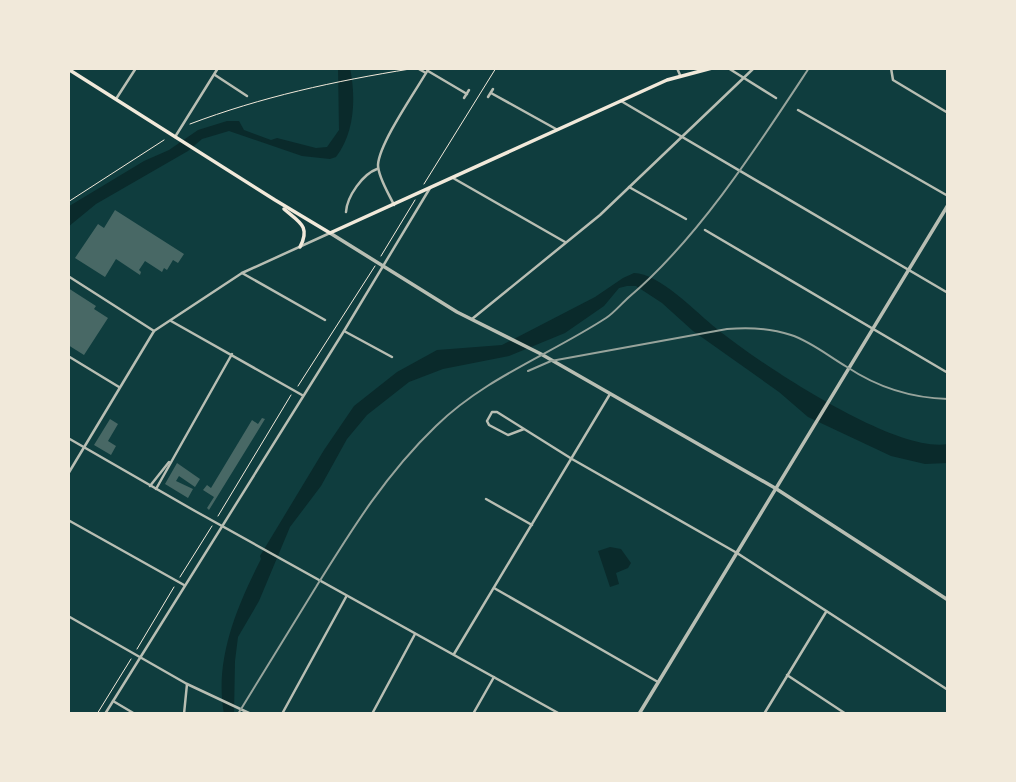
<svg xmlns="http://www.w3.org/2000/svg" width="1016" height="782" font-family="'DejaVu Sans',sans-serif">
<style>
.water{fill:#0a2a2b}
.building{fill:#486865}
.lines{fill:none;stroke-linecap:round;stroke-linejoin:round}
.path{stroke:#f1e9da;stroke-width:1}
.minor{stroke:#b8beb3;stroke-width:2.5}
.tertiary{stroke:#b8beb3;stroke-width:3.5}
.secondary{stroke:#f1e9da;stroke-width:3.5}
.rail{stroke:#97a49c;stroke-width:2}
</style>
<rect width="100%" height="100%" fill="#0f3d3e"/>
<g class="water">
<path d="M338,68H350C356,97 355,133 336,157L330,159L302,156L229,131L202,139L188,151L96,204L68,227V207L71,205L144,161L169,150L198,130L227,121H239L244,130L271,140L277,138L316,148L327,147L339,130Z"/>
<path d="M634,273C659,273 697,313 717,329C759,363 895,454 948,444V463L925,464L891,456L808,417L779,392L693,331L662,303L636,286H627L619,288L604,306L565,333L509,356L443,369L409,382L367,415L347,439L321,486L290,527L259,601L238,637L235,661L234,714H224C214,660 237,606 261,559L260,556L324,450L354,406L397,372L437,350L502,345L595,297L623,278Z"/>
<path d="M610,547L621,549L631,563L628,568L616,573L619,584L610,587L598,551Z"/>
</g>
<g class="building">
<path d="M115,210L184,254L178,263L173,260L167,270L164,268L162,272L145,261L139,270L141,272L140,275L116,259L105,277L75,258L98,224L104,228Z"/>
<path d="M68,288L96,306L94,309L108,318L84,355L68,345Z"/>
<path d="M262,418L265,419L209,510L207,508L214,497L203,490L207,485L211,488L252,420L258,424Z"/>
<path d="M110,419L118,424L108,441L116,446L111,455L94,445Z"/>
<path d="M177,463L200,479L195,487L179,476L176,481L193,489L188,498L165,484Z"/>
</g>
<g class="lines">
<g class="path">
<path d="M190,124C261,97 335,81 410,69"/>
<path d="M424,184L496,68"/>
<path d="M68,202L164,140"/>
<path d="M381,256L415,200"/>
<path d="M298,386L375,266"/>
<path d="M218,516L291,395"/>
<path d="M180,577L212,526"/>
<path d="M137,649L174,587"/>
<path d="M97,714L131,659"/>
</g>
<g class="minor">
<path d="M417,68L426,73"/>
<path d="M677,68L680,75"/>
<path d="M728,68L776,98"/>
<path d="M891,68L893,80L948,113"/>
<path d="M428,71L467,94"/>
<path d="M215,75L247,96"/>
<path d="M491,93L556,129"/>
<path d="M488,97L493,89"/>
<path d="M464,98L469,90"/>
<path d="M116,99L136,68"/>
<path d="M621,101L948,293"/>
<path d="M798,110L948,196"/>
<path d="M175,137L218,68"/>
<path d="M453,178L565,242"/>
<path d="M629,187L686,219"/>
<path d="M394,205C389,194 378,177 378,165C379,143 417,89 429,68"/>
<path d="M346,212C347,196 363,174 377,169"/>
<path d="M705,230L948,373"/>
<path d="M242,273L325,320"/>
<path d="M68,276L154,331"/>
<path d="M472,319L600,215L754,68"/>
<path d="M171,321L302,395"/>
<path d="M344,331L392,357"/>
<path d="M68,356L119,387"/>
<path d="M524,429L508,435L489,425L487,421L492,412H497L572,459L737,553L948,690"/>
<path d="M68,438L195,511L560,714"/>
<path d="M68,474L154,331L242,273L330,233"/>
<path d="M150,486L169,462"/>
<path d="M156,489L232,354"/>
<path d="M486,499L532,525"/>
<path d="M68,520L184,585"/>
<path d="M494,588L658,682"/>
<path d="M68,616L187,684L251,714"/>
<path d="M454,654L610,394"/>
<path d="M787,675L846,714"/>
<path d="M113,701L135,714"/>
<path d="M105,714L344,331L430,188"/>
<path d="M184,714L187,684"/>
<path d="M282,714L346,597"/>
<path d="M372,714L415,634"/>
<path d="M473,714L494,677"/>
<path d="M764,714L826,612"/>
</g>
<g class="tertiary">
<path d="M330,233L457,312L541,354L775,488L948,600"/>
<path d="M639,714L948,205"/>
</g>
<g class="secondary">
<path d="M68,69L275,200L330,233L667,80L712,68"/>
<path d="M284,209C299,222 311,226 300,247"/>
</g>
<g class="rail">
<path d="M528,371L551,361L727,329C749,327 770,328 791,335C812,342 828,356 847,367C877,387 912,398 948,399"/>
<path d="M238,714C264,671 290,629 316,587C352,529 386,474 436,426C485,378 549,355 606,318C614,313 621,304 629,297C698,239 759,144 809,68"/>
</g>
</g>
<rect width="1016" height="782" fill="none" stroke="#f1e9da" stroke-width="140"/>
</svg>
